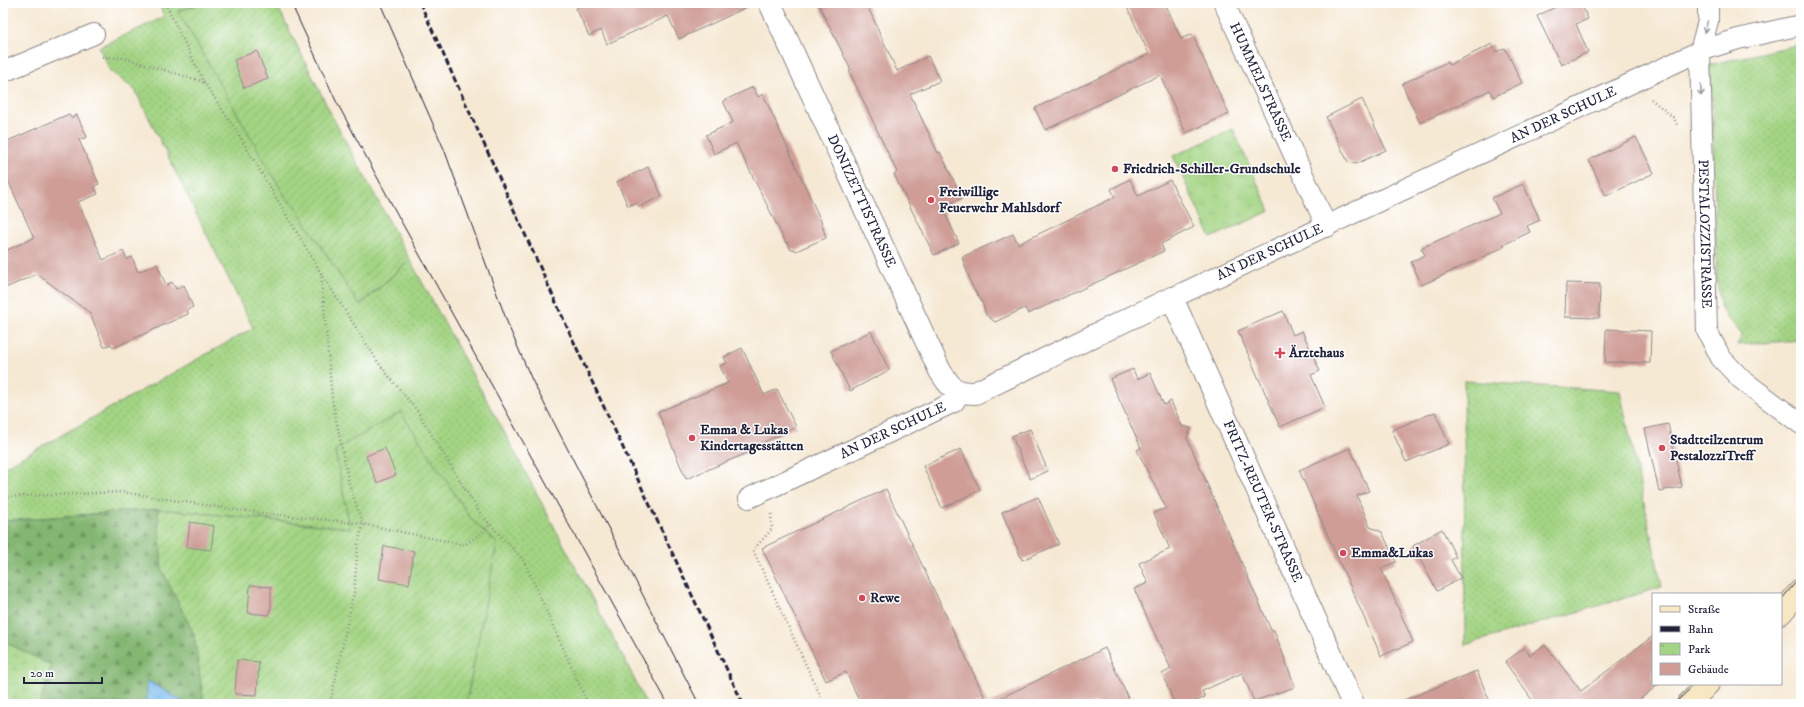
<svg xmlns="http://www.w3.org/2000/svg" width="1804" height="707" font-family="'IM FELL DW Pica',serif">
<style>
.grass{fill:url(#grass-dots);stroke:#627b5f}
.forest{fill:url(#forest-firs);stroke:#526c56}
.wetland{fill:url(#wetland-marsh);stroke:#627b5f}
.park{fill:url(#park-tufts);stroke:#627b5f}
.garden{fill:url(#garden-furrows);stroke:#627b5f}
.water{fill:url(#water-waves);stroke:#4e6f96}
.building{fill:#cf9d96}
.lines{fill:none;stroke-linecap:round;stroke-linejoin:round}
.minor-casing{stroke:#8c8688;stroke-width:22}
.tertiary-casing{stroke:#8c8688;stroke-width:24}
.secondary-casing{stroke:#8c8688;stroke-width:24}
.path{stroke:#8c8688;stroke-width:2.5;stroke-dasharray:1 3;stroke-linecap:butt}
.minor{stroke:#fff;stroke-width:20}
.tertiary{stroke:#fff;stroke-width:22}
.secondary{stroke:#f7e8c3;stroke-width:22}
.tram{stroke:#22223b;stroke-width:1}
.rail{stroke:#22223b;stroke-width:3;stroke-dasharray:6 3;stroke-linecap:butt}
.oneway{stroke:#9c9ca7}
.poi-dot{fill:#d1495b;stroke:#fff;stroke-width:1.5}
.labels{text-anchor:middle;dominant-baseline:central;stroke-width:3;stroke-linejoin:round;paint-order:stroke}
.street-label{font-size:14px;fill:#22223b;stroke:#fff}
.poi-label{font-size:14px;font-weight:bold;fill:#22223b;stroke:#fff;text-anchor:start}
</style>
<defs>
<pattern id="grass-dots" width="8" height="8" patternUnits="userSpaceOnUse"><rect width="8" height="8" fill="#a3d483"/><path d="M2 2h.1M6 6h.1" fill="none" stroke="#8cb672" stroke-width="1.8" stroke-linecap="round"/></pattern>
<pattern id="forest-firs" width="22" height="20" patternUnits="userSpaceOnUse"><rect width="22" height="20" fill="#82b671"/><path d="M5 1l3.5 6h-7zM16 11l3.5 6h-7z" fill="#6a945e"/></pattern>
<pattern id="wetland-marsh" width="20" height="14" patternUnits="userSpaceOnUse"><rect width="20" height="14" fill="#a3d483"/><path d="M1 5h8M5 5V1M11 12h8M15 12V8" fill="none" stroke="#8cb672"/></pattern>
<pattern id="park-tufts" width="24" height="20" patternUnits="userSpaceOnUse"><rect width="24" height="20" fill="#a3d483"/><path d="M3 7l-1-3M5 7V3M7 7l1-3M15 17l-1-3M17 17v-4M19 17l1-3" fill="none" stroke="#8cb672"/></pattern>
<pattern id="garden-furrows" width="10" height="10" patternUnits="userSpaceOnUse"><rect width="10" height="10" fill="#a3d483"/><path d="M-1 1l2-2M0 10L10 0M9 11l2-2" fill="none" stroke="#8cb672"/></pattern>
<pattern id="water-waves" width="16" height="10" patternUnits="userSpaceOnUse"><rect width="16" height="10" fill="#7bbcf0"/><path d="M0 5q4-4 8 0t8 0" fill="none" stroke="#6aa1cf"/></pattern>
</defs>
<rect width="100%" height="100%" fill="#fff"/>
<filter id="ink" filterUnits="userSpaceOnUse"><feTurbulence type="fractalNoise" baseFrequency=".025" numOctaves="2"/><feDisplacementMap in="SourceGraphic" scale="8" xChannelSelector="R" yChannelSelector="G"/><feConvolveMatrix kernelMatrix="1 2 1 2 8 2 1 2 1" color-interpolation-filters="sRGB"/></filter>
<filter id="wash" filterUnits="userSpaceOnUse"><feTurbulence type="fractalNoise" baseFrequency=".012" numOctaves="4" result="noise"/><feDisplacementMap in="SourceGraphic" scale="16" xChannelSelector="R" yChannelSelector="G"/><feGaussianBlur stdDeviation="0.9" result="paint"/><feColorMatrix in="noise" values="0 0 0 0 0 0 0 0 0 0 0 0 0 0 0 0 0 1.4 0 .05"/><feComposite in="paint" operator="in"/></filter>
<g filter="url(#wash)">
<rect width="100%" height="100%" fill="#f6e9d4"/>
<g class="grass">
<path d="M159,3H203L178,11L287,199L293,203L360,305L410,260L504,432L628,666L646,704H466L497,543L472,520L335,450L350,528L158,509L3,521V468L253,328L135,90L110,71L99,47L164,17Z"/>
<path d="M1801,44V340L1737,345L1742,335L1721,309L1717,282L1712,89L1708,65Z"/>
<path d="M1464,381L1620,391L1662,587L1465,645Z"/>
</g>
<path class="forest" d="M158,509L162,570L194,634L204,704H40L51,665L3,641V521Z"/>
<path class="wetland" d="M3,641L51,665L40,704H3Z"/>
<path class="park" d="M1233,129L1270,211L1211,238L1173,156Z"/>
<g class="garden">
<path d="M204,3H276L332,116L410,260L359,305L293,203L287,200L178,11Z"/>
<path d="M401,412L472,520L497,543L466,704H204L194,634L162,570L158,509L350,528L335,450Z"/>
</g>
<path class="water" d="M147,680L187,704H147Z"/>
<g id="blocks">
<g class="building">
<path d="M588,3H756L679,39L668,16L607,44L601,30L589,36L576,8Z"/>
<path d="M818,3H866L897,71L928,56L940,81L910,94L938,153L940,152L962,198L942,207L959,243L934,255L894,174L897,172L849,71L851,70Z"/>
<path d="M1125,3H1165L1181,39L1192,34L1229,114L1186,133L1160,75L1045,130L1035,108L1149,54Z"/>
<path d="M1564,3H1581L1588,19L1576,24L1588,52L1561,65L1537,16Z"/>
<path d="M1492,44L1496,52L1505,48L1522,83L1493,97L1490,90L1420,123L1402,84L1447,62L1449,65Z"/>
<path d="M257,51L268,79L244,88L234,60Z"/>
<path d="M753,87L758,97L763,94L821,221L826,238L796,251L794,249L791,250L787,242L786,243L736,143L714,154L706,135L733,122L723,101Z"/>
<path d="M1362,99L1386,150L1356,164L1348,162L1326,117Z"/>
<path d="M69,114L71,118L77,115L87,137L79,140L99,184L94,186L98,194L78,202L103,260L123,251L127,259L132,257L138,272L157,264L166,285L172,282L176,289L184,285L193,307L187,310L188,314L113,348L111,344L104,347L90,313L37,274L3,289V252L34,238L3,169V143Z"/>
<path d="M1636,137L1654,173L1606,196L1589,160Z"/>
<path d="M648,167L662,196L639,207L637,203L628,206L617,182Z"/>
<path d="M1130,179L1138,196L1170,180L1194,227L1161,244L1164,251L1028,314L1025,308L995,322L986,315L982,302L972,286L962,257L1013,234L1018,244L1115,197L1111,189Z"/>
<path d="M1523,184L1540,220L1527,226L1530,232L1503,245L1504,247L1422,285L1411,262L1425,255L1421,248L1500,213L1492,198Z"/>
<path d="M1566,283L1600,284L1599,318L1565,317Z"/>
<path d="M1283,311L1293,335L1302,331L1320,371L1311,375L1325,407L1280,427L1238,331Z"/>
<path d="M1606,329L1651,331L1650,363L1605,362Z"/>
<path d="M871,331L889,370L850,391L831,351Z"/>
<path d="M742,348L764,395L777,389L796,427L760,444L761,447L686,479L658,412L728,383L720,366L727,363L724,357Z"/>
<path d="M1133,369L1137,379L1150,373L1164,405L1171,401L1182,426L1191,428L1187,438L1271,630H1274L1295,687L1254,701L1242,673L1202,691L1205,697L1190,704H1175L1162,674L1171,669L1134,589L1148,583L1139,563L1170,549L1154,513L1166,508L1137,450L1141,448L1110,379Z"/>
<path d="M1435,412L1449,444L1406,462L1392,430Z"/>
<path d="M1668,424L1682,487L1659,491L1645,429Z"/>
<path d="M1030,429L1048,471L1030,479L1012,436Z"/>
<path d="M385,448L396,475L377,483L366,456Z"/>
<path d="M1350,448L1369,491L1357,496L1370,527L1382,532L1396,562L1381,568L1413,642L1381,656L1299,470Z"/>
<path d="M961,449L980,490L942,508L923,466Z"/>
<path d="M886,489L988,704L1105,648L1131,704H861L846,672L826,681L762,548Z"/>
<path d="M1038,497L1059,544L1022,560L1002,512Z"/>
<path d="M190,522L214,526L211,550L187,547Z"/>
<path d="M1442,529L1456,557L1451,560L1461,578L1437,591L1413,546Z"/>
<path d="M384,546L414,551L409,584L379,579Z"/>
<path d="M250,585L271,587V609H270L269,615L248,613Z"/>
<path d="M1653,636V684H1659L1634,704H1535L1505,662L1524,648L1530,655L1545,645L1581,691Z"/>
<path d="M237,660L259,662L257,695L235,694Z"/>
<path d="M1477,671L1491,704H1398L1397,703Z"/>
</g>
</g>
</g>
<g filter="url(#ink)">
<use href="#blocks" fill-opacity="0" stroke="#8c8688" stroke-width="1"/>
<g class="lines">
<defs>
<g id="minor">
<path id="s1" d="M1224,3L1327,227"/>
<path id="s2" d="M1708,3V21L1700,51L1707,331L1721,358L1741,379L1801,424"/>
<path d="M3,72L94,34"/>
<path id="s3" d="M1172,298L1700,51L1738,39L1801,25"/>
<path id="s4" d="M749,498L954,402L960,393"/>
</g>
<g id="tertiary">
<path id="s5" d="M770,3L940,371C951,388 954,393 975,393L1172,298L1353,704"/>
</g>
<g id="secondary">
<path d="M1781,613L1801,590"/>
<path d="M1688,704L1708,684"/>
</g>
</defs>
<use href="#minor" class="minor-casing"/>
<use href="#tertiary" class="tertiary-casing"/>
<use href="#secondary" class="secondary-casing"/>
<g class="path">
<path d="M165,3L204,82L237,132L321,273L380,365L418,412L479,512L524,561L588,704"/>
<path d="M102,57L124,58L204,82"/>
<path d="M1651,99L1674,118L1678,127"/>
<path d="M321,273L332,399L349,484L363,524L358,544L354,592L330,704"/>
<path d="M3,497L122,492L237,510L363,524L465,545L490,525"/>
<path d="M771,514L772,529L753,550L824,704"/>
<path d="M1311,704L1324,700"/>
</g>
<use href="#minor" class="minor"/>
<use href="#tertiary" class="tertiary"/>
<use href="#secondary" class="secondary"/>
<g class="tram">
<path d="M291,3L336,101L402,223L668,704"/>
<path d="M380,3L444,149L509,327L532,380L699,704"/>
<path d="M1781,600L1801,576"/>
<path d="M1674,704L1695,684"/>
</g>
<path class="rail" d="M420,3L588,373L743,704"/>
</g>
<defs><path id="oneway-shaft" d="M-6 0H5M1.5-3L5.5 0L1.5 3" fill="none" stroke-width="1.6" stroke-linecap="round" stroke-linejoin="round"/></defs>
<g class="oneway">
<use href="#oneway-shaft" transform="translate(1706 27) rotate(104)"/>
<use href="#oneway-shaft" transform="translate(1701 90) rotate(89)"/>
</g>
</g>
<g class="poi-dot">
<circle cx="1115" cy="169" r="4"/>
<circle cx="931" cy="200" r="4"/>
<path d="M1278 347h4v4h4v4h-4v4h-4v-4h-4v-4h4z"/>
<circle cx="692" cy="438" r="4"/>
<circle cx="1662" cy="448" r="4"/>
<circle cx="1343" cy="553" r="4"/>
<circle cx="862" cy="598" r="4"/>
</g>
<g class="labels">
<g class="street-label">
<text stroke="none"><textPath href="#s1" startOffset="87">HUMMELSTRASSE</textPath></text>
<text stroke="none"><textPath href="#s3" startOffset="432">AN DER SCHULE</textPath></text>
<text stroke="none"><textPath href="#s5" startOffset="218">DONIZETTISTRASSE</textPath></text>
<text stroke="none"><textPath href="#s2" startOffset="232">PESTALOZZISTRASSE</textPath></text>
<text stroke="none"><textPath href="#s3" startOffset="108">AN DER SCHULE</textPath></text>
<text stroke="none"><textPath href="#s4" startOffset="159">AN DER SCHULE</textPath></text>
<text stroke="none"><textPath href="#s5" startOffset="891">FRITZ-REUTER-STRASSE</textPath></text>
</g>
<g class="poi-label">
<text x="1123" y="169">Friedrich-Schiller-Grundschule</text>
<text x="939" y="192">Freiwillige<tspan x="939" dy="16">Feuerwehr Mahlsdorf</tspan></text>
<text x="1289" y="353">Ärztehaus</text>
<text x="700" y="430">Emma &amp; Lukas<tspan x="700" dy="16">Kindertagesstätten</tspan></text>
<text x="1670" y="440">Stadtteilzentrum<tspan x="1670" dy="16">PestalozziTreff</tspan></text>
<text x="1351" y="553">Emma&amp;Lukas</text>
<text x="870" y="598">Rewe</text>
</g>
</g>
<rect width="1804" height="707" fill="none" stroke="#fff" stroke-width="16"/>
<rect x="1652" y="593" width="130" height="92" fill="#ffffff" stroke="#a7a7b1"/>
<rect x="1660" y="606" width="20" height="6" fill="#f7e8c3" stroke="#a7a7b1"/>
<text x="1688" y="613" font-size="12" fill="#22223b">Straße</text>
<rect x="1660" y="626" width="20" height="6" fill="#22223b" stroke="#a7a7b1"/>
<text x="1688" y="633" font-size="12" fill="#22223b">Bahn</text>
<rect x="1660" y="643" width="20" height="12" fill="url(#park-tufts)" stroke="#a7a7b1"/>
<text x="1688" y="653" font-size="12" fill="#22223b">Park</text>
<rect x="1660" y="663" width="20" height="12" fill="#cf9d96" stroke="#a7a7b1"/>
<text x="1688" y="673" font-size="12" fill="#22223b">Gebäude</text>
<path d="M24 677v6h78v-6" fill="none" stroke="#22223b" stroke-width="2"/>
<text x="30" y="677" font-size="12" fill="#22223b" stroke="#ffffff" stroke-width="3" paint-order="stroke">20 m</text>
</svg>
